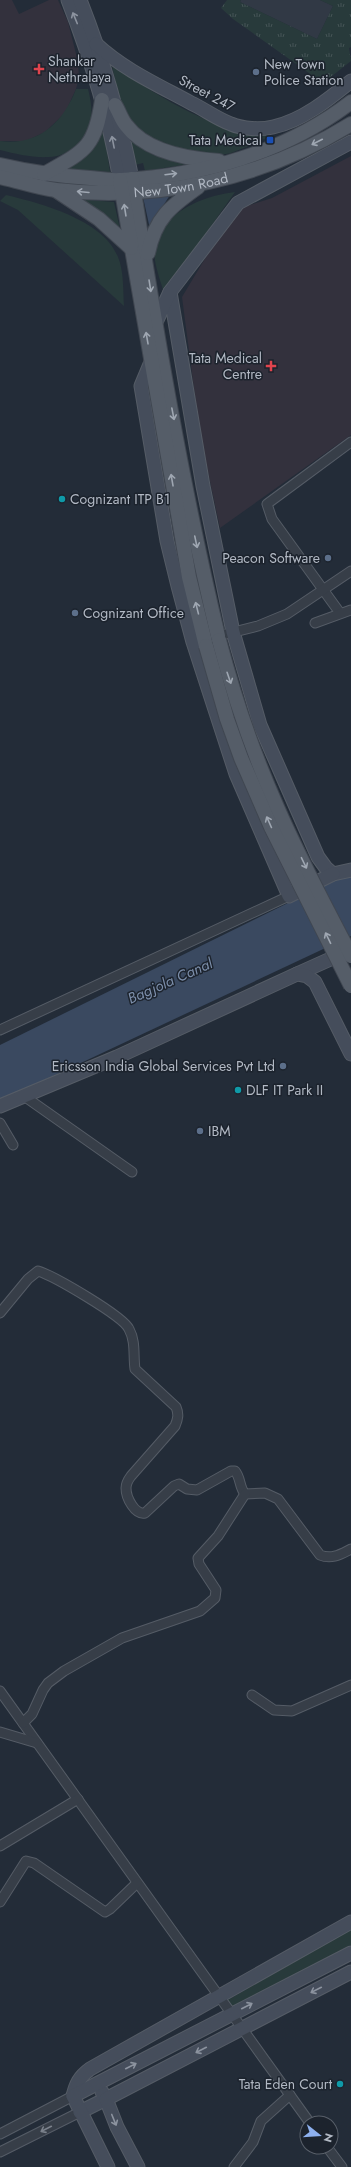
<svg xmlns="http://www.w3.org/2000/svg" width="351" height="2167" font-family="Jost,sans-serif">
<style>
.medical{fill:#33313d}
.airport{fill:#313945}
.grass{fill:#283a3b}
.park{fill:url(#park-tufts)}
.water{fill:#3a4960}
.lines{fill:none;stroke-linecap:round;stroke-linejoin:round}
.street-casing{stroke:#555c66;stroke-width:11}
.secondary-casing{stroke:#555c66;stroke-width:15}
.primary-casing{stroke:#404751;stroke-width:16}
.street{stroke:#373e48;stroke-width:9}
.secondary{stroke:#454d5b;stroke-width:13}
.primary{stroke:#555d68;stroke-width:14}
.primary-bridge-casing{stroke:#404751;stroke-width:16;stroke-linecap:butt}
.primary-bridge{stroke:#555d68;stroke-width:14}
.oneway{stroke:#8c939f}
.oneway2{stroke:#9fa7b2}
.oneway3{stroke:#7b828c}
.health-dot{fill:#e0444e;stroke:#1c232d;stroke-width:1.5}
.service-dot{fill:#5c6f8a;stroke:#1c232d;stroke-width:1.5}
.transit-dot{fill:#1a4fb4;stroke:#1c232d;stroke-width:1.5}
.culture-dot{fill:#0f9aa8;stroke:#1c232d;stroke-width:1.5}
.labels{text-anchor:middle;dominant-baseline:central;stroke-width:3;stroke-linejoin:round;paint-order:stroke}
.poi-label{font-size:14px;fill:#b2b9c4;stroke:#1c232d;text-anchor:start}
.street-label{font-size:14px;fill:#b2b9c4;stroke:#1c232d}
.water-label{font-size:15px;font-style:italic;fill:#7c8eaa;stroke:#1c232d}
</style>
<defs>
<pattern id="park-tufts" width="24" height="20" patternUnits="userSpaceOnUse"><rect width="24" height="20" fill="#283a3b"/><path d="M3 7l-1-3M5 7V3M7 7l1-3M15 17l-1-3M17 17v-4M19 17l1-3" fill="none" stroke="#455456"/></pattern>
</defs>
<rect width="100%" height="100%" fill="#232c38"/>
<g class="medical">
<path d="M0,0H12L19,14L49,0H58L68,22L78,62L79,77L76,89L65,113L45,132L26,141H0Z"/>
<path d="M351,156V435L220,528L200,435L182,297L230,217L247,206L272,198Z"/>
</g>
<path class="airport" d="M241,0H320L333,6L317,39L240,2Z"/>
<g class="grass">
<path d="M112,66C159,96 216,134 272,136C259,140 238,152 226,154C199,159 144,143 129,119C119,103 116,84 112,66Z"/>
<path d="M76,89H88C94,112 94,131 74,147C67,153 58,157 49,157C33,158 16,154 0,150V141C38,146 63,123 76,89Z"/>
<path d="M102,132H104L110,172L63,169C83,159 90,153 102,132Z"/>
<path d="M130,136L189,164L145,171L143,163L135,165Z"/>
<path d="M235,192L164,293C161,283 157,272 155,261C150,217 200,196 235,192Z"/>
<path d="M6,195C40,203 104,220 118,257C124,271 123,291 124,306L18,210L0,201Z"/>
<path d="M76,199L114,202L122,238Z"/>
<path d="M351,1929V1945L231,2007L228,2000Z"/>
</g>
<path class="park" d="M227,0H241L240,2L317,39L333,6L320,0H351V47L349,48L351,61L323,83L233,19L221,8Z"/>
<g class="water">
<path d="M172,192L157,215L150,229L143,197Z"/>
<path d="M351,872V936L0,1101V1045Z"/>
</g>
<g class="lines">
<defs>
<g id="street">
<path d="M340,613L272,519L267,504L351,442"/>
<path d="M315,623L351,610"/>
<path d="M218,636L258,626L287,614L351,571"/>
<path d="M0,1030L289,896"/>
<path d="M24,1096L132,1172"/>
<path d="M0,1123L13,1145"/>
<path d="M0,1313L28,1279L38,1271C54,1276 123,1316 129,1329C136,1342 133,1355 135,1369L176,1407C179,1414 178,1419 175,1426L131,1476C128,1480 126,1483 126,1488C126,1498 135,1515 145,1513L174,1486L179,1484L187,1489L197,1490L231,1471H235C241,1478 239,1487 245,1494L265,1493L278,1499L320,1555C332,1560 341,1554 351,1549"/>
<path d="M0,1691L310,2123"/>
<path d="M252,1695L274,1710L292,1711L351,1685"/>
<path d="M23,1723L32,1714L43,1690L48,1683L64,1671L122,1638L200,1611L215,1598L216,1590L199,1564L198,1558L218,1536L245,1494"/>
<path d="M0,1732L37,1743"/>
<path d="M0,1846L78,1799"/>
<path d="M0,1902L26,1861L34,1863L105,1912L110,1909L137,1883"/>
<path d="M0,2134L73,2096"/>
<path d="M327,2147L342,2167"/>
<path d="M0,2152L80,2112"/>
<path d="M234,2167L253,2142L261,2121L290,2095"/>
</g>
<g id="secondary">
<path d="M68,0C91,59 109,118 120,180"/>
<path d="M80,0C103,58 120,118 132,179"/>
<path d="M96,44C124,70 158,85 191,103C204,109 217,119 231,124C243,129 260,130 273,127C302,121 329,99 351,81"/>
<path d="M170,292L203,486L233,632L260,725L318,857L326,868L333,874L351,870"/>
<path d="M156,322L170,292L238,203L351,142"/>
<path d="M151,362L141,386L167,541L178,586L193,642L236,774L289,896L333,874"/>
<path d="M297,974L346,952"/>
<path d="M0,1106L117,1057L297,974L307,976L315,982L351,1054"/>
<path d="M73,2096C76,2084 79,2077 90,2069L351,1922"/>
<path d="M80,2112L106,2099L102,2092"/>
<path d="M108,2167L73,2096L351,1953"/>
<path d="M138,2167L117,2127L106,2099L351,1972"/>
</g>
<g id="primary">
<path d="M115,105C119,111 121,119 126,125C146,152 188,159 219,161"/>
<path d="M0,165C30,172 60,176 90,178C100,179 111,181 121,180C202,176 286,152 351,102"/>
<path d="M44,174C85,151 95,148 102,100"/>
<path id="s1" d="M0,177C19,181 38,188 56,190C159,202 264,178 351,124"/>
<path d="M132,179C156,332 182,486 218,636"/>
<path d="M120,180L189,577L206,646"/>
<path d="M57,191L99,219L131,248"/>
<path d="M148,253C155,218 171,206 198,187"/>
</g>
</defs>
<use href="#street" class="street-casing"/>
<use href="#secondary" class="secondary-casing"/>
<use href="#primary" class="primary-casing"/>
<use href="#street" class="street"/>
<use href="#secondary" class="secondary"/>
<use href="#primary" class="primary"/>
<defs>
<g id="primary-bridge">
<path d="M219,640C234,697 253,753 277,807C299,858 326,907 351,956"/>
<path d="M206,646L227,719L241,758L271,827L351,986"/>
</g>
</defs>
<use href="#primary-bridge" class="primary-bridge-casing"/>
<use href="#primary-bridge" class="primary-bridge"/>
</g>
<defs><path id="oneway-shaft" d="M-6 0H5M1.5-3L5.5 0L1.5 3" fill="none" stroke-width="1.6" stroke-linecap="round" stroke-linejoin="round"/></defs>
<g class="oneway">
<use href="#oneway-shaft" transform="translate(75 18) rotate(-112)"/>
<use href="#oneway-shaft" transform="translate(113 142) rotate(-101)"/>
<use href="#oneway-shaft" transform="translate(316 1990) rotate(153)"/>
<use href="#oneway-shaft" transform="translate(247 2006) rotate(-27)"/>
<use href="#oneway-shaft" transform="translate(201 2050) rotate(153)"/>
<use href="#oneway-shaft" transform="translate(131 2066) rotate(-27)"/>
<use href="#oneway-shaft" transform="translate(114 2120) rotate(68)"/>
</g>
<g class="oneway2">
<use href="#oneway-shaft" transform="translate(317 142) rotate(153)"/>
<use href="#oneway-shaft" transform="translate(171 174) rotate(-7)"/>
<use href="#oneway-shaft" transform="translate(83 192) rotate(-175)"/>
<use href="#oneway-shaft" transform="translate(125 210) rotate(-99)"/>
<use href="#oneway-shaft" transform="translate(150 286) rotate(81)"/>
<use href="#oneway-shaft" transform="translate(147 338) rotate(-100)"/>
<use href="#oneway-shaft" transform="translate(173 414) rotate(79)"/>
<use href="#oneway-shaft" transform="translate(172 480) rotate(-100)"/>
<use href="#oneway-shaft" transform="translate(196 542) rotate(78)"/>
<use href="#oneway-shaft" transform="translate(197 608) rotate(-104)"/>
<use href="#oneway-shaft" transform="translate(229 678) rotate(71)"/>
<use href="#oneway-shaft" transform="translate(269 822) rotate(-114)"/>
<use href="#oneway-shaft" transform="translate(304 863) rotate(64)"/>
<use href="#oneway-shaft" transform="translate(328 938) rotate(-116)"/>
</g>
<use class="oneway3" href="#oneway-shaft" transform="translate(46 2129) rotate(153)"/>
<g class="health-dot">
<path d="M37 63h4v4h4v4h-4v4h-4v-4h-4v-4h4z"/>
<path d="M269 360h4v4h4v4h-4v4h-4v-4h-4v-4h4z"/>
</g>
<g class="service-dot">
<circle cx="256" cy="72" r="4"/>
<circle cx="328" cy="558" r="4"/>
<circle cx="75" cy="613" r="4"/>
<circle cx="283" cy="1066" r="4"/>
<circle cx="200" cy="1131" r="4"/>
</g>
<rect class="transit-dot" x="266" y="136" width="8" height="8" rx="2"/>
<g class="culture-dot">
<circle cx="62" cy="499" r="4"/>
<circle cx="238" cy="1090" r="4"/>
<circle cx="340" cy="2084" r="4"/>
</g>
<g class="labels">
<g class="poi-label">
<text x="48" y="61">Shankar<tspan x="48" dy="16">Nethralaya</tspan></text>
<text x="264" y="64">New Town<tspan x="264" dy="16">Police Station</tspan></text>
<text x="262" y="140" text-anchor="end">Tata Medical</text>
<text x="262" y="358" text-anchor="end">Tata Medical<tspan x="262" dy="16">Centre</tspan></text>
<text x="70" y="499">Cognizant ITP B1</text>
<text x="320" y="558" text-anchor="end">Peacon Software</text>
<text x="83" y="613">Cognizant Office</text>
<text x="275" y="1066" text-anchor="end">Ericsson India Global Services Pvt Ltd</text>
<text x="246" y="1090">DLF IT Park II</text>
<text x="208" y="1131">IBM</text>
<text x="332" y="2084" text-anchor="end">Tata Eden Court</text>
</g>
<g class="street-label">
<text transform="translate(207 93) rotate(28)">Street 247</text>
<text stroke="none"><textPath href="#s1" startOffset="183">New Town Road</textPath></text>
</g>
<g class="water-label">
<text transform="translate(170 981) rotate(-24)">Bagjola Canal</text>
</g>
</g>
<g transform="translate(319 2135) rotate(107)"><circle r="19" fill="#1c232d" stroke="#585f69"/>
<path d="M0-3L7 15L0 10L-7 15Z" fill="#8db0ee"/>
<text y="-6" font-size="11" font-weight="bold" text-anchor="middle" fill="#b2b9c4">N</text>
</g>
</svg>
